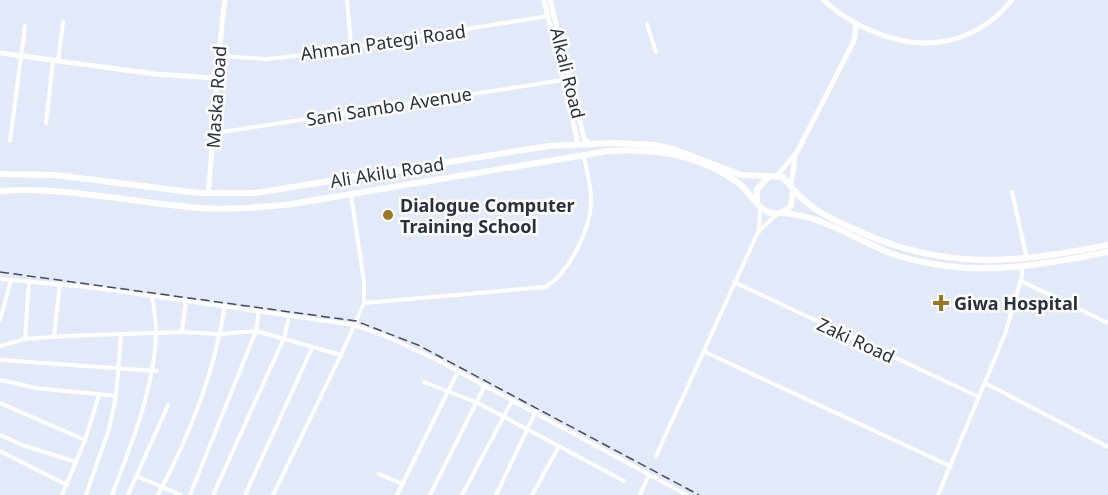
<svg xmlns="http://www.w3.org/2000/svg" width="1108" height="495" font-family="'Noto Sans',sans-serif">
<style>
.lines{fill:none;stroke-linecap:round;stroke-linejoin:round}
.minor{stroke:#fff;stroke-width:4}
.tertiary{stroke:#fff;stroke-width:5}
.secondary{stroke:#fff;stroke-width:5}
.primary{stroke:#fff;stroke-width:6}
.rail{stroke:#444b5a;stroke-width:1.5;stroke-dasharray:9 4.5;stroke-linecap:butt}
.poi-dot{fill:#9d7724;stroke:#fff;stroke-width:2}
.labels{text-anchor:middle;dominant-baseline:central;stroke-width:5;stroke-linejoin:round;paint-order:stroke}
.street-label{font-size:18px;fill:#29303f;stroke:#fff}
.poi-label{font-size:18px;font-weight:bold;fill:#29303f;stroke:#fff;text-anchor:start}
</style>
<rect width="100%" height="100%" fill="#e2eaf9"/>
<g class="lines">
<g class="minor">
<path d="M347,0L351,46"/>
<path d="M647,24L656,52"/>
<path d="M219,56L266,59L305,55L548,16"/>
<path d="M58,61L63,22"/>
<path d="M46,123L53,61"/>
<path d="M215,133L564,80"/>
<path d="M10,141L25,26"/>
<path d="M1012,192L1027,259"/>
<path d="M759,232L760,206"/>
<path d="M0,279L97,288L354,325L383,335L435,359L687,495"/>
<path d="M1021,281L1108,323"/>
<path d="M734,282L979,397"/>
<path d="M364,303L546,287C570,271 592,228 591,198C591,184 586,169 584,156"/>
<path d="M0,320L11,280"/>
<path d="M182,332L186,300"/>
<path d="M54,337L60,283"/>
<path d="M25,339L29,281"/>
<path d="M0,346L25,339L66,336L181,332L221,334L256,331L341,355"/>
<path d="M705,352L950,466"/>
<path d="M0,360L157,371"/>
<path d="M0,380L36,388L116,396"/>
<path d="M424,382L478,403L624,481"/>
<path d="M985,383L1108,447"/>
<path d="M0,403L85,440"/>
<path d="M0,435L25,446L76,462"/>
<path d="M0,451L67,485"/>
<path d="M656,456L758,232L777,214"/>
<path d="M379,474L403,484"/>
<path d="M136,476L181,495"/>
<path d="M62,495L85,440L99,395"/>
<path d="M86,495L109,429L116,396L121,336"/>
<path d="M112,495C131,446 155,386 156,332C156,320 154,307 152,295"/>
<path d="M128,495L168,405"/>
<path d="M158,495C190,435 215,371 225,305"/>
<path d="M190,495L256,331L259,310"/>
<path d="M213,495L284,338L289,316"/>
<path d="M245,495L312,348"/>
<path d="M273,495L341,355L364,303V282L351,195"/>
<path d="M397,495L458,371"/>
<path d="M430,495L485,385"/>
<path d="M462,495L513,399"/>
<path d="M496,495L536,411"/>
<path d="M532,495L558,448"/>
<path d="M640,495L649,475"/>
<path d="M938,495L1005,334L1022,276V268"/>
</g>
<g class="tertiary">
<path d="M0,53L155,74L215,78"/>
<path d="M208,193C215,129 216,64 225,0"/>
</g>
<g class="secondary">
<path d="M544,0L577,139L575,146"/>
<path d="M550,0L584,138L590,145"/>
<path d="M823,0C880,50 960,64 1012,0"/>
<path d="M777,176L797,152L854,41L856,25"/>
<path d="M791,184L795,159"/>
</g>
<g class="primary">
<path d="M0,174L55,175L199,193H255L549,146L613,143L654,145L673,149L741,175L766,176"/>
<path d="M0,191C67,186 134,203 200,208C231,210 261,207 292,204L609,151C654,148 699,155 737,182C748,189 755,205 766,211C775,216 784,213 791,206L793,189L783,177L770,176L757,189V201"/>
<path d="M795,191C810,209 830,218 852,228C940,271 1015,264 1108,245"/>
<path d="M782,213C821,215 854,239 890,253C962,279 1035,267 1108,252"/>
</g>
<path class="rail" d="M0,272L356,321L418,345L699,495"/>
</g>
<g class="poi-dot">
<circle cx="388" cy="215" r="6"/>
<path d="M938 294h6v6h6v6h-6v6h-6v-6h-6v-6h6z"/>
</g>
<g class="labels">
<g class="street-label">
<text transform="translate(383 42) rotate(-8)">Ahman Pategi Road</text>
<text transform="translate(568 73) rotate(76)">Alkali Road</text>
<text transform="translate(216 97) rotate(-86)">Maska Road</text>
<text transform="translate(389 106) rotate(-9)">Sani Sambo Avenue</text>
<text transform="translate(387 172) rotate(-9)">Ali Akilu Road</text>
<text transform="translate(856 340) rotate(25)">Zaki Road</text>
</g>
<g class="poi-label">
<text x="400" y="205">Dialogue Computer<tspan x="400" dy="21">Training School</tspan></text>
<text x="954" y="303">Giwa Hospital</text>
</g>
</g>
</svg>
